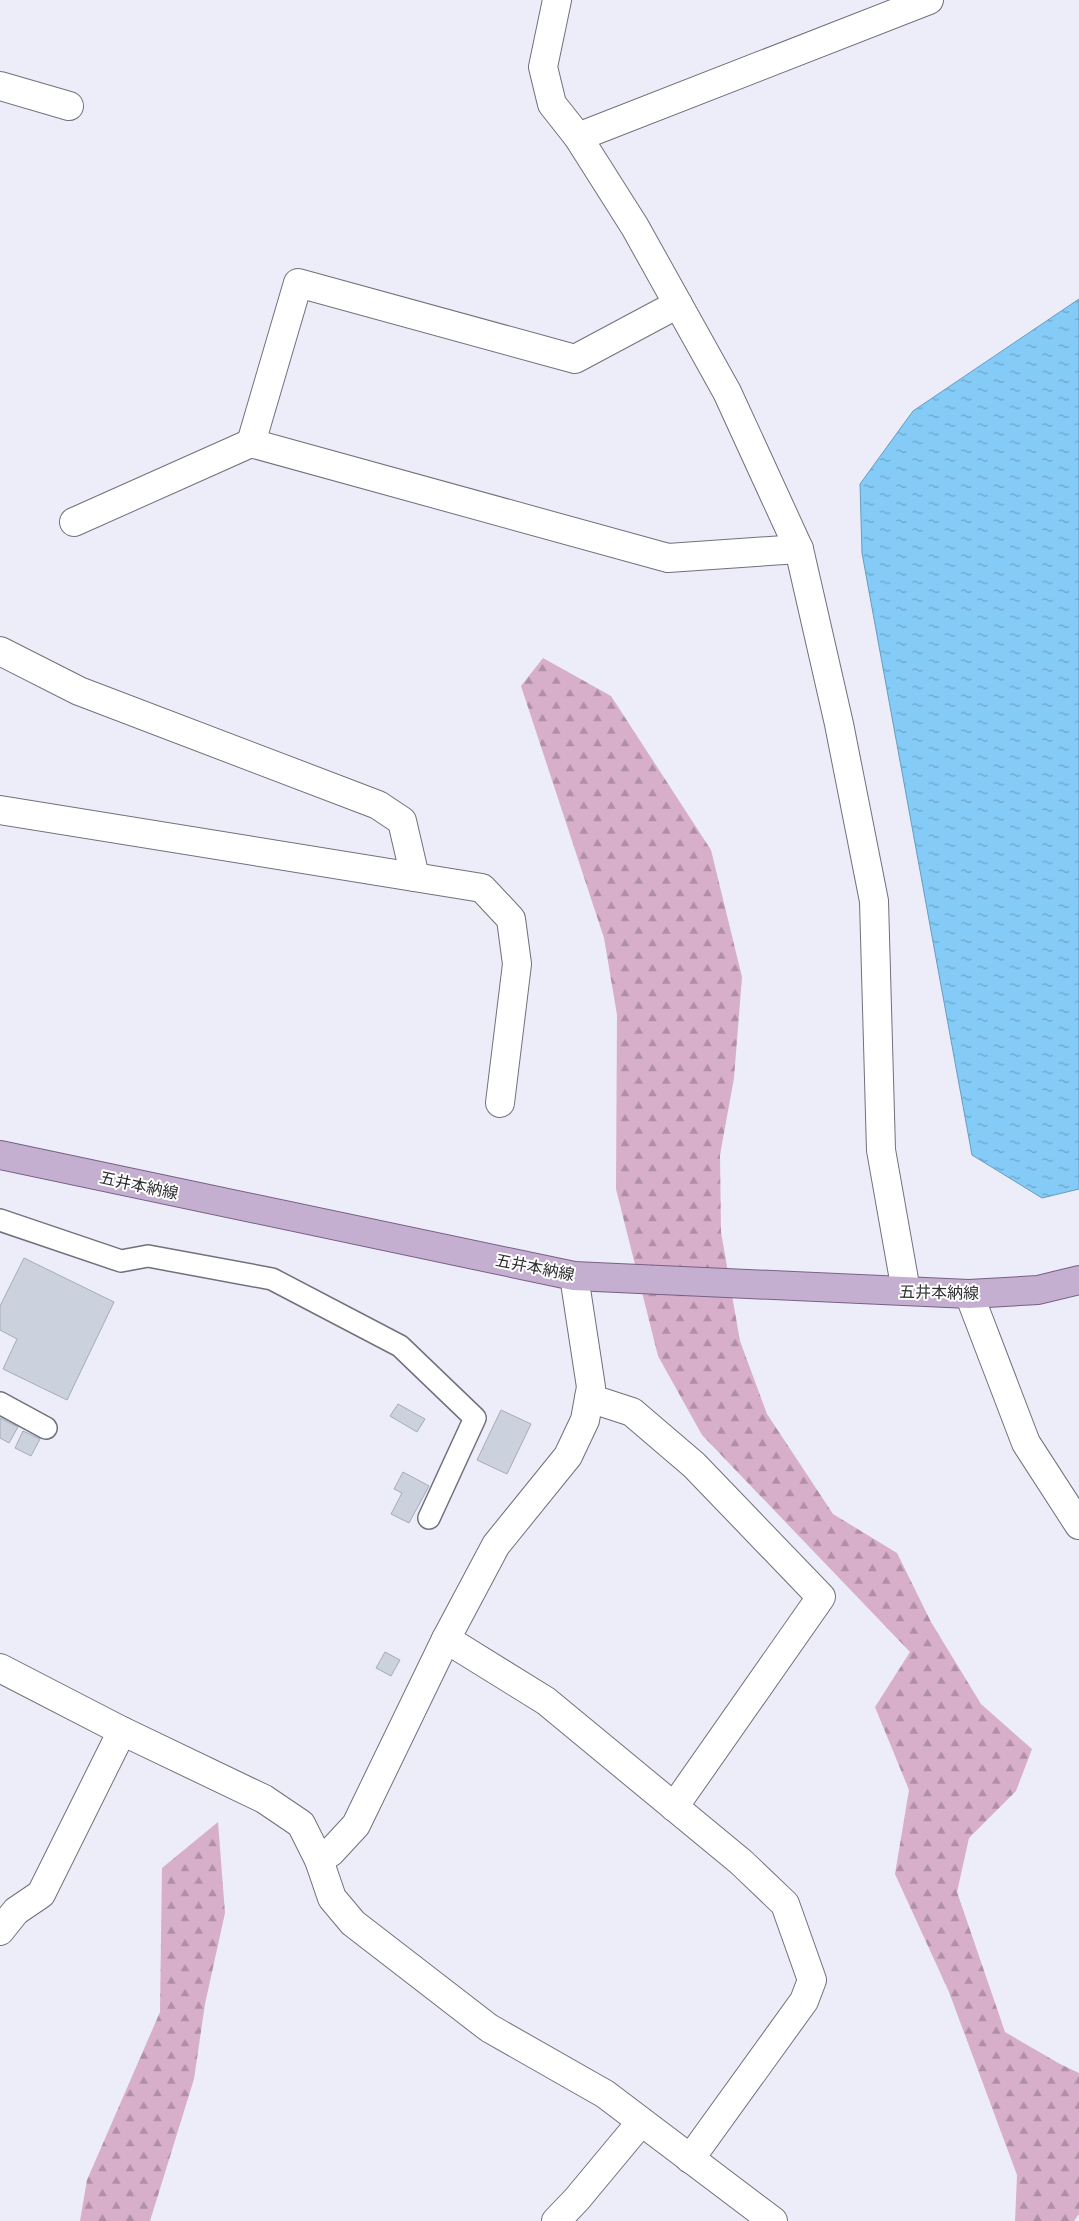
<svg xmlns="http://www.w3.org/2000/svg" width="1079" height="2221" font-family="'Archivo Narrow','Noto Sans JP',sans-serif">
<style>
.forest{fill:url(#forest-firs)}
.water{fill:url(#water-ripples);stroke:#6a9cbc}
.building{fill:#cbd2dd;stroke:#a6acb7}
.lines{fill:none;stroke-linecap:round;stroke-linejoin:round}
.service-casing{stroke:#71707c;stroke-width:24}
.minor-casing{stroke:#71707c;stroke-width:30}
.primary-casing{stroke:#785f86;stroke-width:30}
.service{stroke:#fff;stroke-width:21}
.minor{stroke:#fff;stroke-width:28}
.primary{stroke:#c5afd1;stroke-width:28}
.labels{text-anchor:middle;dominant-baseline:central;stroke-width:4;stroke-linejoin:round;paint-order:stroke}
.street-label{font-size:16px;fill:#2f2f33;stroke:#fff}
</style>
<defs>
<pattern id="forest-firs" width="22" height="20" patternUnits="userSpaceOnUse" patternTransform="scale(1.25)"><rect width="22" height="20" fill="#d8afca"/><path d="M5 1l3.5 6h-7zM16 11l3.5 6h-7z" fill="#b08fa5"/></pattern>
<pattern id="water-ripples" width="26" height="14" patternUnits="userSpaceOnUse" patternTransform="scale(1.25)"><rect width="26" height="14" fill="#84cbf7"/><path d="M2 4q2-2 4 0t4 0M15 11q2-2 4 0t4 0" fill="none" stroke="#6ca5c9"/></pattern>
</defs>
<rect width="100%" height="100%" fill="#edecf9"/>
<g class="forest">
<path d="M543,658L611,696L711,850L742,977L734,1078L720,1155L721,1232L740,1341L767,1414L833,1514L897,1553L931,1622L981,1704L1032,1749L1016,1791L969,1838L957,1892L1005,2032L1060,2064L1079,2073V2214L1074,2221H1015L1017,2175L949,1992L895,1874L909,1790L875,1707L910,1652L702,1435L658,1356L616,1189L617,1015L604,938L521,686Z"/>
<path d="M218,1822L225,1913L205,2004L194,2079L150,2221H80L87,2180L160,2012L162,1868Z"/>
</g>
<path class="water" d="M1079,299V1189L1042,1198L972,1155L862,553L860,484L913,411Z"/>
<g class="building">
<path d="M24,1258L114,1302L67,1400L3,1369L17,1339L0,1330V1306Z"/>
<path d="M398,1404L425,1419L417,1432L390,1416Z"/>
<path d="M501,1410L531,1424L507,1474L477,1460Z"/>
<path d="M0,1418L18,1427L9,1443L0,1438Z"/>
<path d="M23,1431L40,1439L31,1456L15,1448Z"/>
<path d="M403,1472L429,1486L409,1523L391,1514L402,1493L394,1489Z"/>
<path d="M385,1652L400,1660L391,1676L376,1668Z"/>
</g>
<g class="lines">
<defs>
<g id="service">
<path d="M0,1220L121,1261L148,1256L272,1279L400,1346L475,1418L429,1518"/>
<path d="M0,1403L46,1428"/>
</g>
<g id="minor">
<path d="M557,0L543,67L552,104L578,137L635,227L727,392L799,549L839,724L874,901L881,1150L906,1291"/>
<path d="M0,86L69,106"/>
<path d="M578,137L929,0"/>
<path d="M251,443L298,283L575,359L678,304"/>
<path d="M74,522L251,443L668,558L799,549"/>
<path d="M0,651L79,691L378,805L402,821L415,877"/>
<path d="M0,810L482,888L511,919L517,964L500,1103"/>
<path d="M969,1294L1026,1443L1079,1525"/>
<path d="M589,1398L632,1412L694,1465L821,1597L674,1807"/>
<path d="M446,1639L546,1701L741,1862L785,1904L812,1980L804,2001L690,2159"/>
<path d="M0,1668L122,1731L264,1799L301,1824L319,1860L332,1898L353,1923L489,2028L605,2094L773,2221"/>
<path d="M319,1860L331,1852L356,1825L446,1639L496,1545L568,1456L585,1420L591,1387L574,1276"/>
<path d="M0,1931L16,1911L41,1894L122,1731"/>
<path d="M556,2221L577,2199L641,2122"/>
</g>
<path id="primary" d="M0,1155L574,1276L969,1294L1038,1290L1079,1280"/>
</defs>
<use href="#service" class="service-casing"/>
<use href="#minor" class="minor-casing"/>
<use href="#primary" class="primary-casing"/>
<use href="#service" class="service"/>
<use href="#minor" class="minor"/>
<use href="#primary" class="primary"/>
</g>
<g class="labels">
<g class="street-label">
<text transform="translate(139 1185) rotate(12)">五井本納線</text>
<text transform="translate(535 1267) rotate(11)">五井本納線</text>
<text transform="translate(939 1292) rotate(1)">五井本納線</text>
</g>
</g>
</svg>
